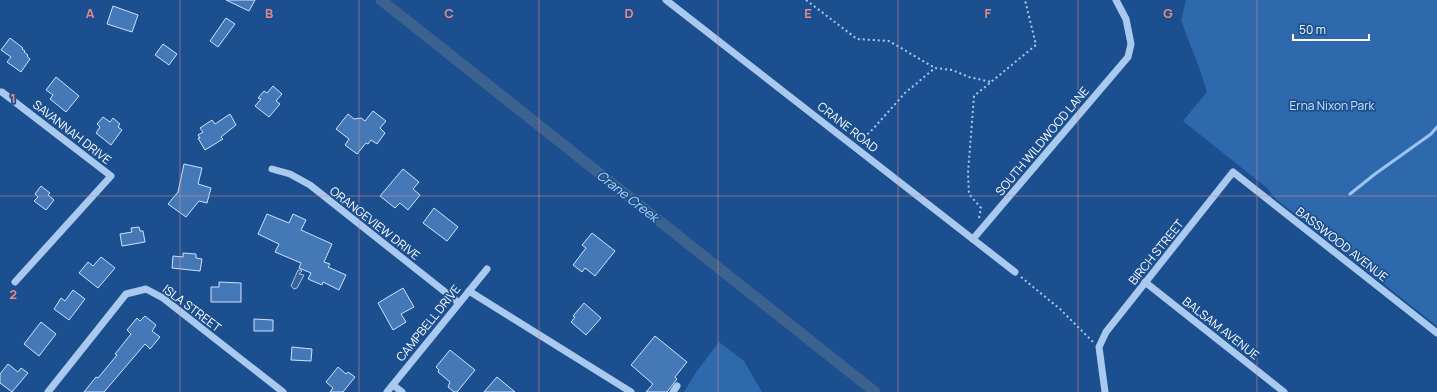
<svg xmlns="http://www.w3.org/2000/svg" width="1437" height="392" font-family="Manrope,sans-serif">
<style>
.green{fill:#2e69ad}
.water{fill:#3c6290;stroke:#9cc4f0}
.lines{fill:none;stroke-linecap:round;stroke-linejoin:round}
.stream{stroke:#9cc4f0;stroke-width:3}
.canal{stroke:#3c6290;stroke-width:11}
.building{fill:#4478b7;stroke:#cfe3fa}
.path{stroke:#a9c9ee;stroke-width:2;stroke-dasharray:2 3;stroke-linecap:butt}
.minor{stroke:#a9c9ee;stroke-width:7}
.grid{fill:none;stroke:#e88989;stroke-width:1;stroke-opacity:0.55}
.labels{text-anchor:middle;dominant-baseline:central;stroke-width:3.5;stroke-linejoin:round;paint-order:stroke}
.park-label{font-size:12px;fill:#cfe3fa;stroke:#1b4f8f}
.street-label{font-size:12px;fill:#fff;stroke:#1b4f8f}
.water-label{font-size:13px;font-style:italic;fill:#b5d3f5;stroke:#1b4f8f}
.grid-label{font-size:13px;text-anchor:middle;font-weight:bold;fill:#e88989;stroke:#1b4f8f;stroke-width:3.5;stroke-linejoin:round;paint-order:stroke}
</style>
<rect width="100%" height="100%" fill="#1b4f8f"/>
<g class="green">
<path d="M1186,0H1437V326L1276,199L1267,188L1183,121L1207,92L1199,67L1189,42L1181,20Z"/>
<path d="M719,342L744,361L762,392H684L697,371Z"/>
</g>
<path class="water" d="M298,270H301L302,271L299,274L304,275L297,288L294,289L291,286Z"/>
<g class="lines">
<path class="stream" d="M1350,194L1375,174L1431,134L1437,127"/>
<path class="canal" d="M381,0L875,392"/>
</g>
<g class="building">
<path d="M226,0H255L249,11Z"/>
<path d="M113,6L138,15L132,32L107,24Z"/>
<path d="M226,18L235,24L218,47L210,41Z"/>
<path d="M10,38L23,48L22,49L25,51L24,52L28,55L27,56L30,59L21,72L7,62L11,57L1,50Z"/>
<path d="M163,44L177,54L169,65L155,55Z"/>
<path d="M56,77L79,96L66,112L50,99L53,95L46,90Z"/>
<path d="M273,86L282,94L276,101L280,104L269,117L255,106L261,99L258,98L264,91L267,93Z"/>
<path d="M373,111L386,121L380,128L385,133L377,144L371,140L368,144L366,143L357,154L345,145L349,139L336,129L348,114L354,119L361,118L365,121Z"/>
<path d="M230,114L236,125L221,137L223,139L205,150L198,138H200L198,135L203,132L200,128L212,120L215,124Z"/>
<path d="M103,117L110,122L113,118L120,124L118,127L122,130L111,145L96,133L100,127L97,124Z"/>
<path d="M184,164L202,168L198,184L211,188L207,203L199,201L186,217L168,204L178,192Z"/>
<path d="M403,169L419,182L413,189L420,195L408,210L400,203L395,208L380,196Z"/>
<path d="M41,186L50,193L48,195L54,200L46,210L34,201L38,197L35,194Z"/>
<path d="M434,208L458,227L447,241L423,223Z"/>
<path d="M267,214L289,223L293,214L306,220L301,230L332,244L324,262L330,264L328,267L346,275L339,290L323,282L322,285L308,279L311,273L299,268L301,263L275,252L279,244L258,234Z"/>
<path d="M139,227L140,231H143L145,242L122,246L120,234L132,232L131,228Z"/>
<path d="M592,233L615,251L595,276L585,268L582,272L573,265L586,248L582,245Z"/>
<path d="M183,253L196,254V258L202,259L200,271L172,268L173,256L183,257Z"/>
<path d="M101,257L115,268L98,288L79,273L88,262L93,266Z"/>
<path d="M219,282L241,283V302H211V287H219Z"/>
<path d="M403,288L414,307L401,314L406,322L393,330L378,303Z"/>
<path d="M73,290L85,299L69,320L54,309L61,298L65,301Z"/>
<path d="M584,303L601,318L586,335L571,322L575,317L573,316Z"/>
<path d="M145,316L156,325L152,331L160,337L150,349L145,344L104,392H84L96,377L98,378L117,355L115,354L131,334L127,330L137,318L140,321Z"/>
<path d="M254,319L273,320V331H254Z"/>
<path d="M41,322L56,334L39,356L24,344Z"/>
<path d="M655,336L687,362L675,377L677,379L667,392H646L653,384L631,365Z"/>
<path d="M292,347L312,349L311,361L291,360Z"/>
<path d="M450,350L475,370L457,392H454L448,387L450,382L438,372L439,370L436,367Z"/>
<path d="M8,364L18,372L21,368L28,373L12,392L0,383V374Z"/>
<path d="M338,367L346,374L348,372L355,377L343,392H330L333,388L326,382Z"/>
<path d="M497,377L515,392H484Z"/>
</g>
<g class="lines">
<g class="path">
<path d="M806,0L857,39L889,41L935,68"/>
<path d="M860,141L872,130L905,93L935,68L952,70L969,77L991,82"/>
<path d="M979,218L981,208L969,194L968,173L974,96L1036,45L1025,0"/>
<path d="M1021,277L1060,309L1093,342"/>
</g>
<g class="minor">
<path d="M666,0L1015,272"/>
<path d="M0,92H2L111,176L15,282"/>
<path d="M272,169L290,174L310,185L459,303"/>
<path d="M973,239L1128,57L1131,44L1126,19L1116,0"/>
<path d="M1145,282L1284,392"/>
<path d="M469,291L631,392"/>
<path d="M393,385L402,392"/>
<path d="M48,392L126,294L146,289L163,298L283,392"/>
<path d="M387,392L487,269"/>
<path d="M673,392L677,386"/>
<path d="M1105,392L1099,347L1106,332L1233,172L1437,333"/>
</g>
</g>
<path class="grid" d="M180,0V392M359,0V392M539,0V392M718,0V392M898,0V392M1078,0V392M1257,0V392M0,196H1437"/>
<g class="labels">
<g class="park-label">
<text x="1332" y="105">Erna Nixon Park</text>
</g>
<g class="street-label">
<text transform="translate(848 127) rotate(38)">CRANE ROAD</text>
<text transform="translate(72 132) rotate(38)">SAVANNAH DRIVE</text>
<text transform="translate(1042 141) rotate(-50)">SOUTH WILDWOOD LANE</text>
<text transform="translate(375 223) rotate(38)">ORANGEVIEW DRIVE</text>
<text transform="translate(1342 244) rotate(38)">BASSWOOD AVENUE</text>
<text transform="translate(1156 252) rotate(-51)">BIRCH STREET</text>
<text transform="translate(192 308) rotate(37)">ISLA STREET</text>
<text transform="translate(428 323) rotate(-51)">CAMPBELL DRIVE</text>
<text transform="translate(1221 328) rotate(38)">BALSAM AVENUE</text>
</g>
<g class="water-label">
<text transform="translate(628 196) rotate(38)">Crane Creek</text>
</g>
</g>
<g class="grid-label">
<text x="90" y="18">A</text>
<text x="269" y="18">B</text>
<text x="449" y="18">C</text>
<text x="629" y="18">D</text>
<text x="808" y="18">E</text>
<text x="988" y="18">F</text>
<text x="1168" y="18">G</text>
<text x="13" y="103">1</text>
<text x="13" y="299">2</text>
</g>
<path d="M1293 34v6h76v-6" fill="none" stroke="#ffffff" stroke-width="2"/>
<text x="1299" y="34" font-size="12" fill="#ffffff" stroke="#1b4f8f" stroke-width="3" paint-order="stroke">50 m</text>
</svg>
